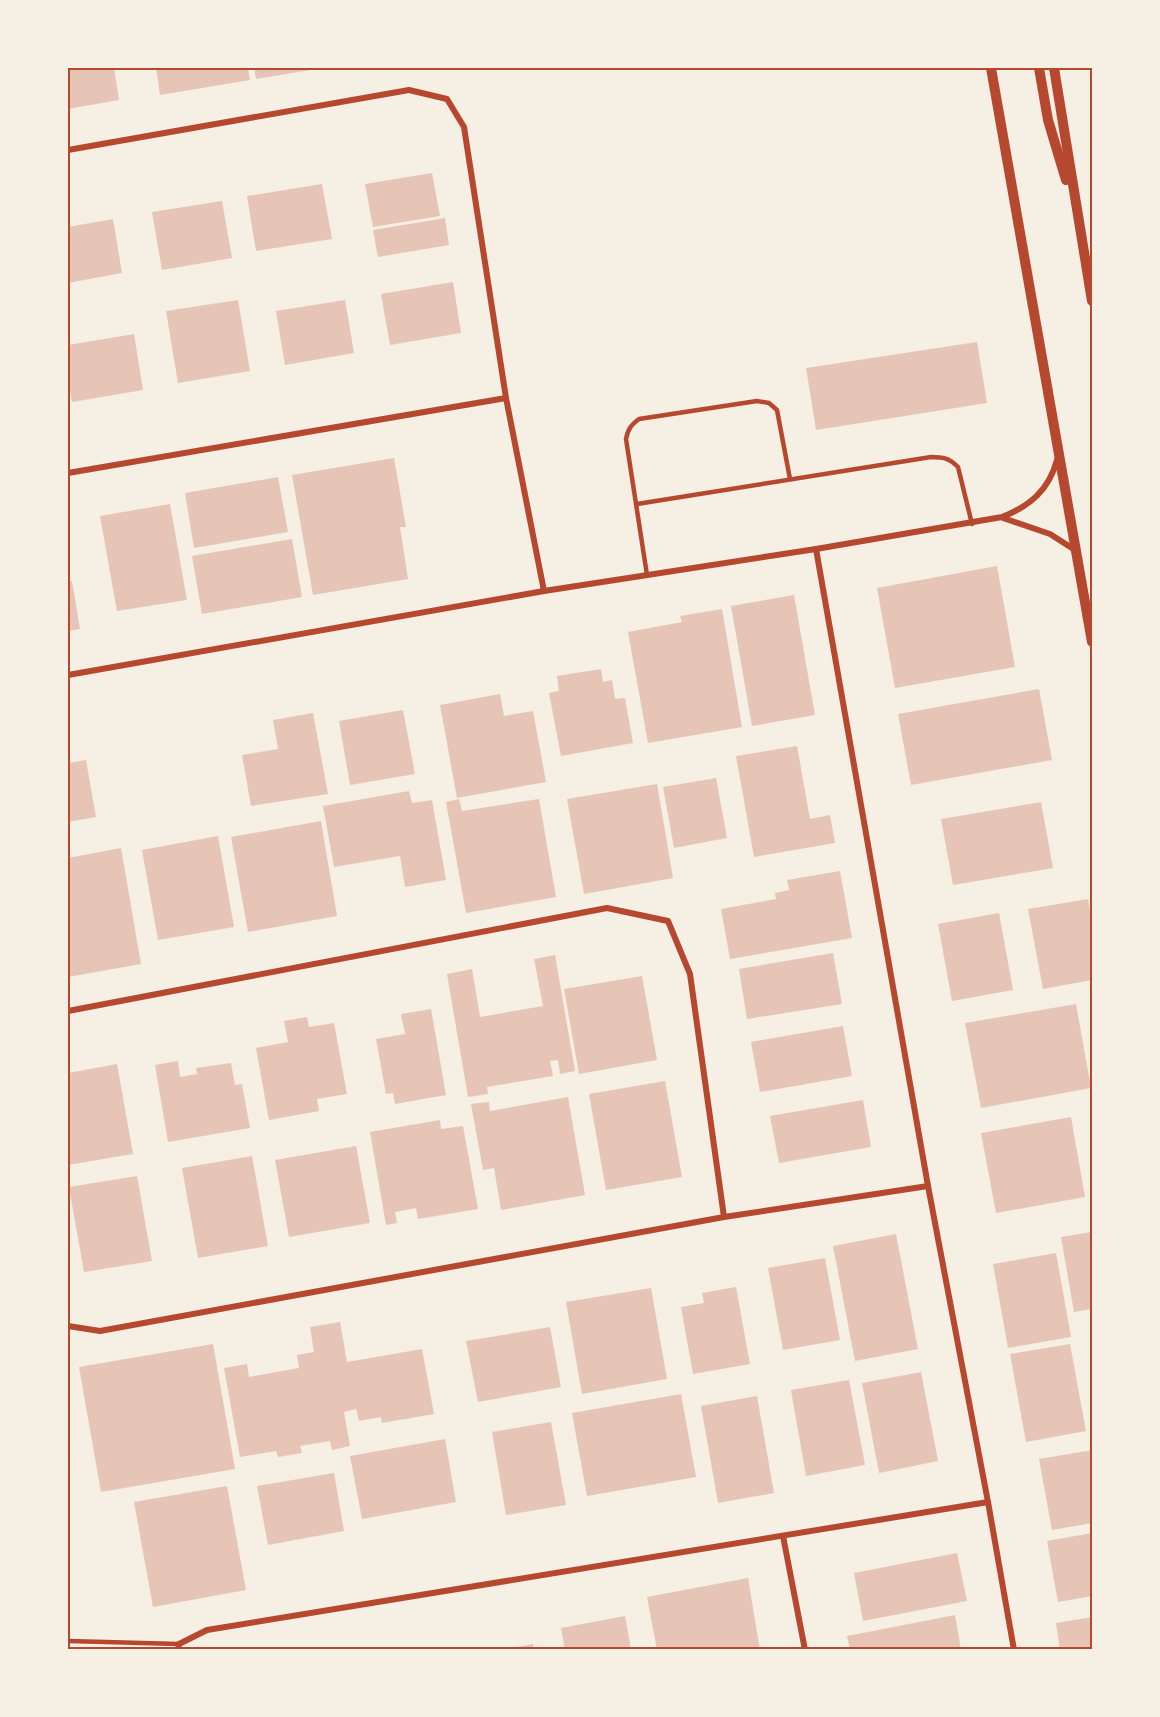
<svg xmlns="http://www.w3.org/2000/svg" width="1160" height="1717" font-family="Arial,sans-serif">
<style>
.building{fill:#e6c5b7}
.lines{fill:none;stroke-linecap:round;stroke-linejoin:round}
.service{stroke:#b5482f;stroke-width:4.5}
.minor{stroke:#b5482f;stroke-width:6}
.tertiary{stroke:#b5482f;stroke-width:10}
.neatline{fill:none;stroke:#b5482f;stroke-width:2}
</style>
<rect width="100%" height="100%" fill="#f6efe4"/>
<g class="building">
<path d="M68,68H114L119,100L68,109Z"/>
<path d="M156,68H248L250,80L160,95Z"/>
<path d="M254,68H317V69L256,79Z"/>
<path d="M432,173L440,216L373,227L365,184Z"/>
<path d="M322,184L332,239L256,251L247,196Z"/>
<path d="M222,201L232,258L162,270L152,212Z"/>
<path d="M445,218L449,245L378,257L373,230Z"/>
<path d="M113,219L122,273L68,283V227Z"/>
<path d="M453,282L461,333L390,345L381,294Z"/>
<path d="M238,300L250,371L178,383L166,311Z"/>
<path d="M345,300L354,353L285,365L276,311Z"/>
<path d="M134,334L143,390L72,402L68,377V345Z"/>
<path d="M977,342L987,403L816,430L806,368Z"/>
<path d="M394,458L406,527H400L408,579L313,595L292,475Z"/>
<path d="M278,477L288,532L194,548L185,493Z"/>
<path d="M170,504L187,600L117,611L100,516Z"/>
<path d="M292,539L302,597L202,614L192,556Z"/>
<path d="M997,566L1015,667L895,688L877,588Z"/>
<path d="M68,581H72L80,629L68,631Z"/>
<path d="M794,595L815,715L752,726L731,606Z"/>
<path d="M722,609L742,727L648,743L628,632L682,622L680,616Z"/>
<path d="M601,669L603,682L612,680L615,699L625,698L633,743L561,756L549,693L559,691L557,676Z"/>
<path d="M1039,689L1052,760L911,785L898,714Z"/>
<path d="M500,694L504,716L533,711L546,782L457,798L440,705Z"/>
<path d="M403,710L415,774L350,785L339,721Z"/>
<path d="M313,713L328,794L251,806L242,755L278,749L273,720Z"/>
<path d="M797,746L810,819L830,815L835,843L754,857L736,756Z"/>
<path d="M86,760L96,817L68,822V763Z"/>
<path d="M716,778L727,838L674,848L663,787Z"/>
<path d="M657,784L673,878L584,894L567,799Z"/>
<path d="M409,791L412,803L432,800L446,880L405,887L400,856L334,867L323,806Z"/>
<path d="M459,799L462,811L539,799L556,897L466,913L446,802Z"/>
<path d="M1041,802L1053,868L953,885L941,819Z"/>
<path d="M321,821L337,916L248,932L231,837Z"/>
<path d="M218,836L234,927L158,940L142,850Z"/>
<path d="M121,848L141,964L68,977V858Z"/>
<path d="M840,871L852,938L730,959L721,909L776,899L775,893L789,890L787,880Z"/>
<path d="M1088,899L1092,923V980L1043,989L1028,909Z"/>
<path d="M999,913L1013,990L952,1001L938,924Z"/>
<path d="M833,953L842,1004L747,1019L739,969Z"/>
<path d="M555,955L575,1071L560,1074L558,1060L550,1061L553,1076L487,1087L488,1094L468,1097L447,974L472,969L480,1017L543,1006L534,959Z"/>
<path d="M642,976L657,1060L579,1074L564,989Z"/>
<path d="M1076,1004L1091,1088L981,1108L965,1023Z"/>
<path d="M431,1009L446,1095L395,1104L393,1093L386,1094L376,1039L405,1034L401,1014Z"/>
<path d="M307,1017L309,1027L334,1023L347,1094L317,1099L319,1111L269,1120L256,1048L288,1042L284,1021Z"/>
<path d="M843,1026L852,1076L760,1092L751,1042Z"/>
<path d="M178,1061L180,1077L197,1074L196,1068L231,1063L235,1085L242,1084L250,1128L168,1142L155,1065Z"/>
<path d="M117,1064L133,1154L68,1165V1073Z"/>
<path d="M665,1081L682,1177L606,1190L589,1094Z"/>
<path d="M568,1097L585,1195L501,1210L494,1168L483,1170L471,1104L489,1102L490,1111Z"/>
<path d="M863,1100L871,1147L779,1163L770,1116Z"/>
<path d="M1071,1117L1085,1197L996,1213L981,1133Z"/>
<path d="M440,1120L441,1129L463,1126L478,1209L418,1219L416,1208L395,1212L397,1223L386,1225L370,1132Z"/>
<path d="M356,1146L370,1223L289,1237L275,1160Z"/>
<path d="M252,1156L268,1246L198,1258L182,1168Z"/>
<path d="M137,1176L152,1261L84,1272L69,1187Z"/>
<path d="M1092,1232V1309L1074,1312L1061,1237Z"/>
<path d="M896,1234L918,1349L855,1361L833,1246Z"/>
<path d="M1056,1253L1071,1337L1008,1348L993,1264Z"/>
<path d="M825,1258L840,1340L783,1350L768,1268Z"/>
<path d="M736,1287L750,1364L693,1374L681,1307L704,1303L702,1293Z"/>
<path d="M651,1288L667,1379L582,1394L566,1302Z"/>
<path d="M340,1322L347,1362L422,1349L434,1414L382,1423L381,1417L359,1421L356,1409L344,1412L350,1446L332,1450L330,1441L300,1446L302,1453L278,1457L276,1451L240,1457L224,1368L247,1364L249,1377L299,1368L297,1355L314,1352L310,1327Z"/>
<path d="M550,1327L561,1387L478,1402L466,1341Z"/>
<path d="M213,1344L235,1469L101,1492L79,1367Z"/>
<path d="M1070,1344L1086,1431L1026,1442L1010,1354Z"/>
<path d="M921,1372L938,1461L879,1473L862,1383Z"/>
<path d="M849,1380L865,1465L806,1476L791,1390Z"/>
<path d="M681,1394L696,1477L587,1496L572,1413Z"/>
<path d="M757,1396L774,1493L718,1503L701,1406Z"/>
<path d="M551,1422L566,1505L506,1515L492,1432Z"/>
<path d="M445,1439L456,1502L362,1519L350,1456Z"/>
<path d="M1092,1450V1523L1052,1530L1039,1459Z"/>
<path d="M334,1473L344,1531L268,1545L257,1486Z"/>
<path d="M227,1486L246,1590L153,1607L134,1502Z"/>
<path d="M1092,1533V1596L1058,1602L1047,1541Z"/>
<path d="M957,1553L967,1601L863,1621L854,1573Z"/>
<path d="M748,1578L760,1650H657L647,1597Z"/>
<path d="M955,1615L961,1650H850L847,1636Z"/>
<path d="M625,1616L631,1650H565L561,1628Z"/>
<path d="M1092,1617V1650H1060L1056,1623Z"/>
<path d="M533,1644V1650H512V1648Z"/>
</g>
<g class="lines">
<g class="service">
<path d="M637,504L931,457C943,457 949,458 958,467L972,524"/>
<path d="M647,575L626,439C628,429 631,425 639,419L757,401L769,403L777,410L790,479"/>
<path d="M68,1641L179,1644"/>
</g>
<g class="minor">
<path d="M68,150L409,90L447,99L464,127L506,398L544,591"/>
<path d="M68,473L506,398"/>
<path d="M1003,518L1050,534L1075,550"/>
<path d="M816,549L928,1186L988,1502L1014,1650"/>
<path d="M68,675L544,591L816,549L1002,517C1030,506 1049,490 1057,460"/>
<path d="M68,1011L607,908L668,921L690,974L724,1217"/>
<path d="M68,1326L100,1331L724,1217L928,1186"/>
<path d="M783,1536L805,1650"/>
<path d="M178,1650L179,1644L207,1630L988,1502"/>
</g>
<g class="tertiary">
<path d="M991,68L1092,642"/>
<path d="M1039,68L1048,120L1066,180"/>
<path d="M1054,68L1092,301"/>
</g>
</g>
<rect width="1160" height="1717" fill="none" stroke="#f6efe4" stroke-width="138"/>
<rect x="69" y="69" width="1022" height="1579" class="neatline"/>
</svg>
